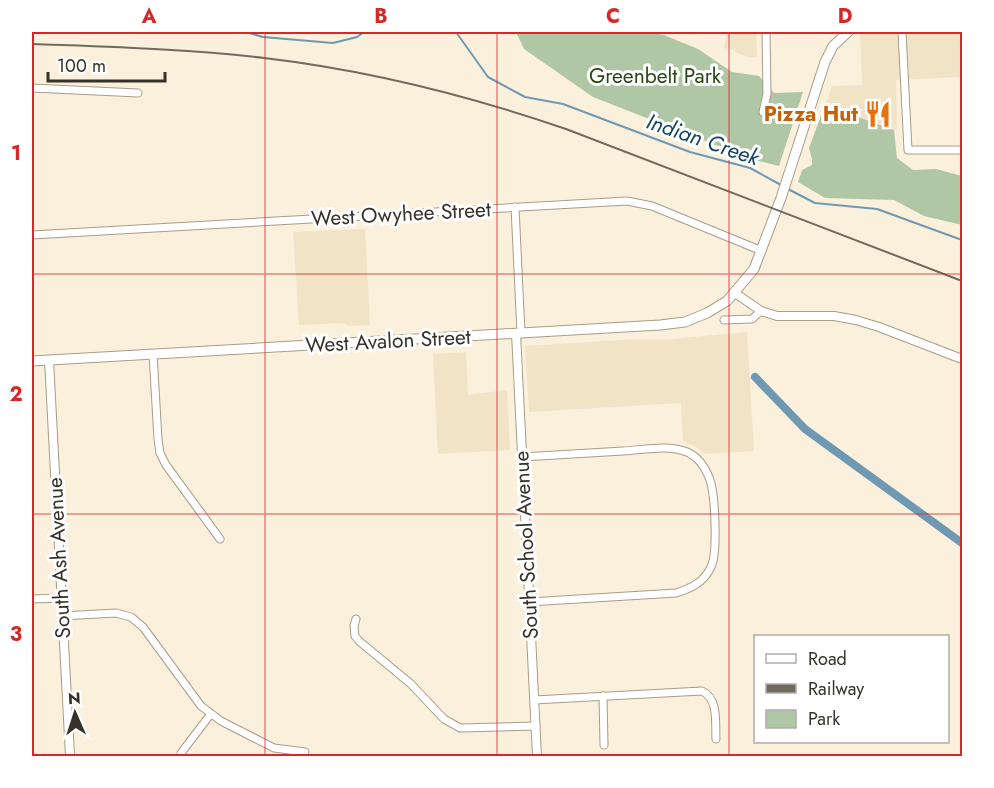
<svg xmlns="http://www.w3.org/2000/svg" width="994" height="788" font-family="Jost,sans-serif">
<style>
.built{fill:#f1e3c6}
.green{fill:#afc7a5}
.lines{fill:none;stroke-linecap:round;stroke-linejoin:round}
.stream{stroke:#6f98b2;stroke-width:2}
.canal{stroke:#6f98b2;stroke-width:8}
.minor-casing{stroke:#a79d89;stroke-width:9}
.tertiary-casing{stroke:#a79d89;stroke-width:10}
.secondary-casing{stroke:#a79d89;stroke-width:11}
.minor{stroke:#fff;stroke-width:7}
.tertiary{stroke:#fff;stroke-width:8}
.secondary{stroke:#fff;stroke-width:9}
.rail{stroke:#706a5e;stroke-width:2}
.grid{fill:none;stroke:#d62828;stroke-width:1.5;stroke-opacity:0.55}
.labels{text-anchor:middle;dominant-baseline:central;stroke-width:6;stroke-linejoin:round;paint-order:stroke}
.park-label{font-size:21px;fill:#264813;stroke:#fff}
.food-label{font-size:21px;font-weight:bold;fill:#c56008;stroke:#fff;text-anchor:end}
.street-label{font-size:21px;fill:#36322a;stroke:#fff}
.water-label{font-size:22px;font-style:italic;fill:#114561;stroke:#fff}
.neatline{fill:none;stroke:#d62828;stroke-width:2}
.grid-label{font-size:20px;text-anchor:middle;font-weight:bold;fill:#d62828}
</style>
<rect width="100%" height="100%" fill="#fbf0db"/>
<g class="built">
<path d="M727,32H756L757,57L751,58L737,53L734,50L724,48Z"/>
<path d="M860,32H962V77L896,80L897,130L825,105L832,86L862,85Z"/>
<path d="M365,229L370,325L349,326L343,323L299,325L293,232Z"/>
<path d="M747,332L754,451L704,454L698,448L683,441L681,403L529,412L525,346L638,339H671Z"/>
<path d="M466,352L468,395L507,390L510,450L438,454L433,354Z"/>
</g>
<g class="green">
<path d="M516,32H647L664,35L698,49L732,72L759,76L774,93L803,92L779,166L751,159L593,97L524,49Z"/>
<path d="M825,105L894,130L897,158L913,170L936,169L962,176V225L924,216L894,200L825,198L798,182L802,170L812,165V159L809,148Z"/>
</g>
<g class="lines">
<g class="stream">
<path d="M246,32L263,37L333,43L357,37L364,32"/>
<path d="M456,32L488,77L525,97L563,104L690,152L750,168L781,185"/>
<path d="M788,189L815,203L877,209L962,240"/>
</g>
<path class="canal" d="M755,377L805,429L962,543"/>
<defs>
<g id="minor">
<path d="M902,32L908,150H962"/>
<path d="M32,88L138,93"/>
<path d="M763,112L767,94L766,32"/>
<path d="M515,207L521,333"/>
<path d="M32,235L627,201L652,206L762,251"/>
<path d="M724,320L752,319L761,311"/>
<path d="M153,354L158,439L160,453L166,465L220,539"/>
<path d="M522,457C556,455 589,453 623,451C643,450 668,444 687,452C699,457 706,469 710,480C715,494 718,553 711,567C704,582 692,588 676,593L529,602"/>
<path d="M32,599L62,598"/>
<path d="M62,616L116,613L131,617L143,627L201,706L221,721L274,748L305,752"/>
<path d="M356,619L354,626L355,636L359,641L411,684L444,719L460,728L536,726"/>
<path d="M603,696L604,745"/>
<path d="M534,700L702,691C719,699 715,723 716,739"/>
<path d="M181,753L210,715"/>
</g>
<g id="tertiary">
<path d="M735,293L761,311L777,316H834L856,320L879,327L962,359"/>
<path d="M516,333L537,756"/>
<path d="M49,360L70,756"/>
</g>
<path id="secondary" d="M32,361L660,325L685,322L707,313L727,301L754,269L781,198L825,62L833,46L848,32"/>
</defs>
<use href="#minor" class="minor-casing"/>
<use href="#tertiary" class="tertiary-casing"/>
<use href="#secondary" class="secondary-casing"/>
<use href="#minor" class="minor"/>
<use href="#tertiary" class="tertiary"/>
<use href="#secondary" class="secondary"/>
<path class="rail" d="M32,44C109,47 187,49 264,58C367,70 467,95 566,129L962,281"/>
</g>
<path class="grid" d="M265,32V756M497,32V756M729,32V756M32,274H962M32,514H962"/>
<defs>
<symbol id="restaurant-bare" viewBox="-9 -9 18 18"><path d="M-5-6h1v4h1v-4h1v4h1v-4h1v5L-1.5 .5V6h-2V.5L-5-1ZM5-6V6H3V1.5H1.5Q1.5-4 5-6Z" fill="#e8710a" stroke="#fff" stroke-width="2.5" paint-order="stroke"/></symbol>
</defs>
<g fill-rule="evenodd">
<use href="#restaurant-bare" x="859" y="95" width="38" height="38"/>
</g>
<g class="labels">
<g class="park-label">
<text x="655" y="76">Greenbelt Park</text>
</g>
<g class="food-label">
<text x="858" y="114">Pizza Hut</text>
</g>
<g class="street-label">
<text transform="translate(401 214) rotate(-3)">West Owyhee Street</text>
<text transform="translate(388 341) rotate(-3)">West Avalon Street</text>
<text transform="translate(526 545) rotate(-93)">South School Avenue</text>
<text transform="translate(59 558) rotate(-93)">South Ash Avenue</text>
</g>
<g class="water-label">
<text transform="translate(703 139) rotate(19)">Indian Creek</text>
</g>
</g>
<rect width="994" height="788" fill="none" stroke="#ffffff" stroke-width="66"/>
<rect x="754" y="635" width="195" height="108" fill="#ffffff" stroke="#afadaa" stroke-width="1.5"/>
<rect x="766" y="654" width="30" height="9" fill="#ffffff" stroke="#afadaa" stroke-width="1.5"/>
<text x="808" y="665" font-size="18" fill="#36322a">Road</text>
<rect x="766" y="684" width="30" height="9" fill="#706a5e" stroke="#afadaa" stroke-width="1.5"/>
<text x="808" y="695" font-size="18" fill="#36322a">Railway</text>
<rect x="766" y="710" width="30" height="18" fill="#afc7a5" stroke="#afadaa" stroke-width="1.5"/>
<text x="808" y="725" font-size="18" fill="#36322a">Park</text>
<g transform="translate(75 713) rotate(357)" stroke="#ffffff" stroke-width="4.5" paint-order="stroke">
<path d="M0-4.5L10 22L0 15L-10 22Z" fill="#36322a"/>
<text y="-9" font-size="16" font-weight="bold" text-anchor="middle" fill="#36322a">N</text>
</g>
<path d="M48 72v9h117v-9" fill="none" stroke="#36322a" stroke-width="3"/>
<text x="57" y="72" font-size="18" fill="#36322a" stroke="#ffffff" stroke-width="4.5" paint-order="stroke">100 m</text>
<rect x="33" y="33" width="928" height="722" class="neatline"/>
<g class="grid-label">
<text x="149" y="23">A</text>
<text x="381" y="23">B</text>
<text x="613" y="23">C</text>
<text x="845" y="23">D</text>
<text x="16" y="160">1</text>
<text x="16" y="401">2</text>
<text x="16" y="641">3</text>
</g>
</svg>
